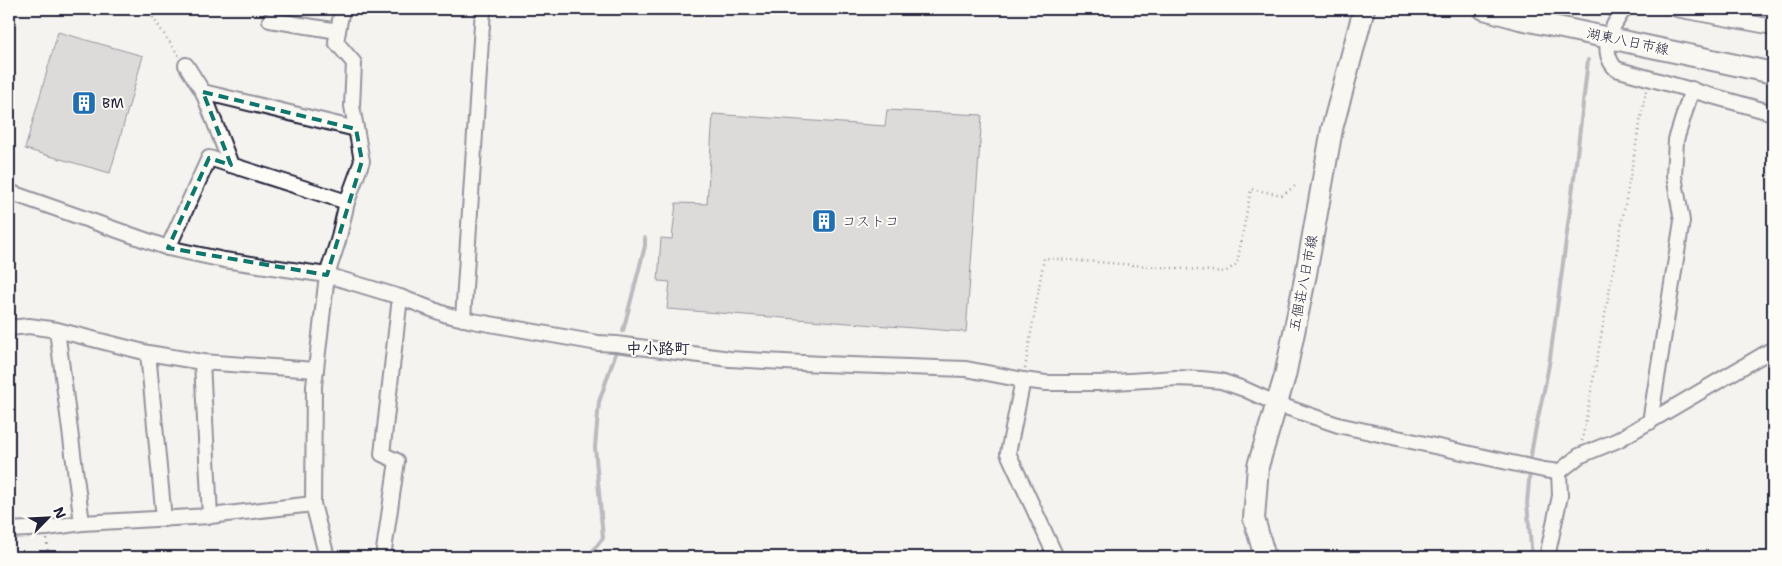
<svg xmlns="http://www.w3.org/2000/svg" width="1782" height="566" font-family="'Shantell Sans','Klee One',sans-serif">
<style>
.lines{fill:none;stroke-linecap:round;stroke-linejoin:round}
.stream{stroke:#757582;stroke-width:4}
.building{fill:#c0bfc2;stroke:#22223b}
.minor-casing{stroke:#22223b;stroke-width:18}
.secondary-casing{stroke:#22223b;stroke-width:24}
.path{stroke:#22223b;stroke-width:2.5;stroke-dasharray:1 4;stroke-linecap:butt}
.minor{stroke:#fdfcf7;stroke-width:14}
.secondary{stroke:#fdfcf7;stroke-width:20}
.marked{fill:none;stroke:#0f766e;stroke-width:4;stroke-dasharray:10 6;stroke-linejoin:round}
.labels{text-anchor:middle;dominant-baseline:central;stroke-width:4;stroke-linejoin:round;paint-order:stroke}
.street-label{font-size:14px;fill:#22223b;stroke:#fdfcf7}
.poi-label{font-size:14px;fill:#22223b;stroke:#fdfcf7;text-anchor:start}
.quarter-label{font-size:16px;font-weight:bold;fill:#22223b;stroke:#fdfcf7}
</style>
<rect width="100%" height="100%" fill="#f4f3ef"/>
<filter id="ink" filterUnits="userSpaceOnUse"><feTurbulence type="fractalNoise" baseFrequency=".02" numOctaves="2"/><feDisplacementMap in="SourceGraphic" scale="10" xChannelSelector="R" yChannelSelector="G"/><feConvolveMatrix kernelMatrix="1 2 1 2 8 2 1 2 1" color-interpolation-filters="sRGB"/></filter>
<g filter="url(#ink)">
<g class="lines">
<g class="stream">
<path d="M623,331L645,246V238"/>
<path d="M1530,463C1534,427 1545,393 1550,358C1564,259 1577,159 1588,60"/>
<path d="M1530,470L1527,503L1532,557"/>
<path d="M588,557L603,538L595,447L599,402L616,352"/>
</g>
</g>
<g class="building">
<path d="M58,32L143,56L110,173L25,149Z"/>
<path d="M887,110L982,115L966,332L667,309L670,282L658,281L661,238L672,239L676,203L707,204L713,114L885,126Z"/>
</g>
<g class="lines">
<defs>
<g id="minor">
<path d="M1624,9C1612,26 1598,50 1616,69L1773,113"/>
<path d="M1676,9L1773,27"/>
<path d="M270,20L338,31"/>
<path d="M186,65L203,92L231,165"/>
<path d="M203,92L356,129"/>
<path d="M9,192L168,248L224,260L327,275L400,297L447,315L473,321L598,343L616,344L730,359L822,364L966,369L1023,380L1046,383H1099L1176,378L1201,379L1221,381L1244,389L1277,404L1338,425L1544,470L1559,472L1579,456L1618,440L1773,349"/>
<path d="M168,248L209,158L347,202"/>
<path d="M463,319L483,9"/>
<path d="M9,328L29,326L57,330L148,353L202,362L316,370"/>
<path d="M57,330L82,523"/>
<path d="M148,353L164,519"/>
<path d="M202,362L210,516"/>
<path d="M1023,380L1008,453L1056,557"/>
<path d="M1650,422L1682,221L1674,176L1676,140L1692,89"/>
<path d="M9,530L47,528L82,523L210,516L313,504"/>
<path d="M327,557L313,504L314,386L327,275L338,241L347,202L362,161L352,106L354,63L336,42L342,9"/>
<path d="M383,557L397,461L382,454L400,297"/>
<path d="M1547,557L1560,496L1559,472"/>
</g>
<g id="secondary">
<path d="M1484,9L1520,19L1773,73"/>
<path d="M1265,557L1254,519L1258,466L1285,376L1306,274L1332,129L1364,9"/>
</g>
</defs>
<use href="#minor" class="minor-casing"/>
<use href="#secondary" class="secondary-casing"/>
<g class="path">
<path d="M147,9L179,56"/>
<path d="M1025,368L1044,258L1225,272L1237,264L1251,189L1282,195L1298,184"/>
<path d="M1582,441L1646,90"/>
<path d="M47,539L48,557"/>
</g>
<use href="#minor" class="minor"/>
<use href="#secondary" class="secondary"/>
</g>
</g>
<path d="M0 0H1782V566H0ZM203,92L356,129L362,161L327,275L168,248L209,158L231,165Z" fill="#f4f3ef" fill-opacity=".55" fill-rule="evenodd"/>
<path class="marked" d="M203,92L356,129L362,161L327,275L168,248L209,158L231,165Z"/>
<defs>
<symbol id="building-square" viewBox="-11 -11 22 22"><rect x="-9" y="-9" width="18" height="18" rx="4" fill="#1f6fb2" stroke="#fdfcf7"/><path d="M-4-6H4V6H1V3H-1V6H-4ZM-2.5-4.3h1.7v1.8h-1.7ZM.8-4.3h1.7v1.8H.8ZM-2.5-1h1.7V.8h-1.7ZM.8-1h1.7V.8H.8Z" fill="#fff"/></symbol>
</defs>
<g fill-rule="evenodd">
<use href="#building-square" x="70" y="89" width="28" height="28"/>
<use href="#building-square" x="810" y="207" width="28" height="28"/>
</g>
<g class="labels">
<g class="street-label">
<text transform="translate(1628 41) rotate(12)">湖東八日市線</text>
<text transform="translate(1303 283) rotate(-79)">五個荘八日市線</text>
</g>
<g class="poi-label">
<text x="102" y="103">BM</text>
<text x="842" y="221">コストコ</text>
</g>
<g class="quarter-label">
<text x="658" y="348">中小路町</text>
</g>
</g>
<rect width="1782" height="566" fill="none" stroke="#fdfcf7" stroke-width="30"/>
<rect x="15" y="15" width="1752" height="536" fill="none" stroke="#22223b" stroke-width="2" filter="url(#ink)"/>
<g transform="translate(48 518) rotate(66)" stroke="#fdfcf7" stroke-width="4" paint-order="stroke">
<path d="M0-4L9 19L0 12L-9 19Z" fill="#22223b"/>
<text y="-8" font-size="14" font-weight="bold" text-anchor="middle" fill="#22223b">N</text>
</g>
</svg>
